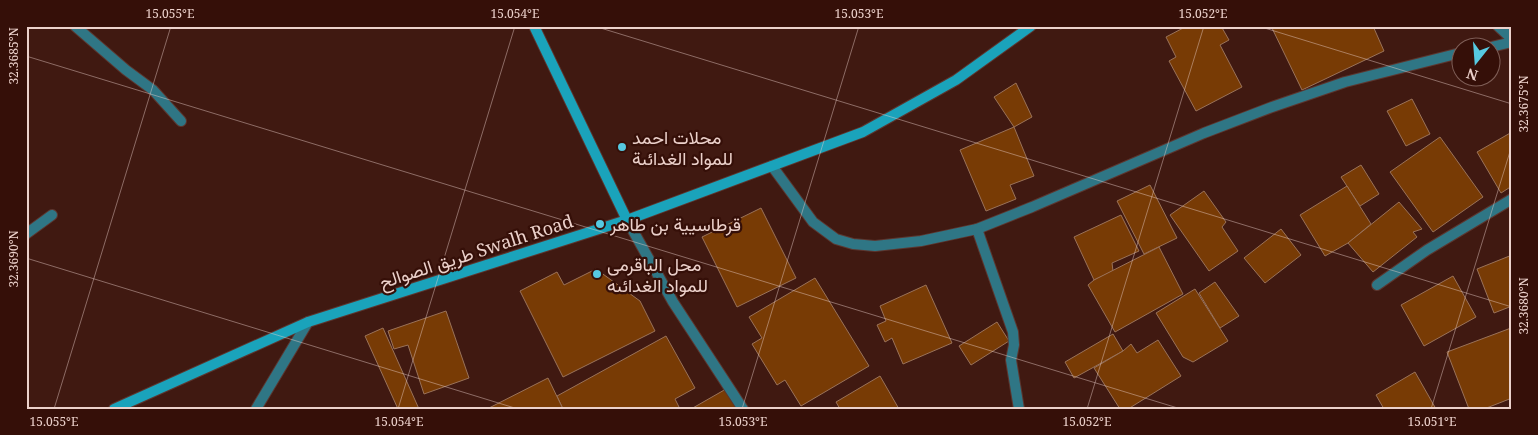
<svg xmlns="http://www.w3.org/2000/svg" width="1538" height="435" font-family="'Noto Serif',Vazirmatn,serif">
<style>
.building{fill:#783b05;stroke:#9a7259}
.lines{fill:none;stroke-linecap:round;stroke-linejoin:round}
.street-casing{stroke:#5c362f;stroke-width:12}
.secondary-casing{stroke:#5c362f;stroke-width:12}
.street{stroke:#2f7685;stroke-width:10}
.secondary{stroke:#1aa3bb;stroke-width:10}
.ticks{fill:none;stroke:#ecd1cb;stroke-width:1;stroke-opacity:0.45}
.poi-dot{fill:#56c9e1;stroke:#350f08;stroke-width:2}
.labels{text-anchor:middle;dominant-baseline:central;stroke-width:4.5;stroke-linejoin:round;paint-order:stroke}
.poi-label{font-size:18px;fill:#ecd1cb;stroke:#350f08;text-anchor:start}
.street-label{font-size:18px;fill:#ecd1cb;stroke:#350f08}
.neatline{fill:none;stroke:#ecd1cb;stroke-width:2}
.ticks-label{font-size:12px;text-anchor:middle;fill:#ecd1cb}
</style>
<rect width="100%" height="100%" fill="#401911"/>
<g class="building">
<path d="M1187,26H1221L1229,40L1220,45L1242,87L1196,111L1169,61L1176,57L1166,37Z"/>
<path d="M1271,26H1373L1384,51L1302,90Z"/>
<path d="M1016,83L1032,117L1014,127L994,97Z"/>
<path d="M1412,99L1430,134L1406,146L1387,111Z"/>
<path d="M1014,127L1034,176L1010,185L1016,199L986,211L960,150Z"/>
<path d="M1512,132V186L1501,193L1477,152Z"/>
<path d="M1440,137L1483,197L1433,232L1390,172Z"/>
<path d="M1361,165L1379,194L1360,206L1341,177Z"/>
<path d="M1150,185L1177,238L1144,254L1117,201Z"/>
<path d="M1347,186L1371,224L1348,243L1325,256L1300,215Z"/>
<path d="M1204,191L1226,222L1222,227L1238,251L1209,271L1170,215Z"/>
<path d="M1399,202L1422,229L1413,232L1417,237L1373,272L1348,243Z"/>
<path d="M761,208L796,278L737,307L702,237Z"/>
<path d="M1121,215L1139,251L1112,263L1113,271L1094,280L1074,237Z"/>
<path d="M1281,229L1301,255L1265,283L1244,258Z"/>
<path d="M1159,247L1183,294L1115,332L1088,285L1094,280Z"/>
<path d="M1512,255V306L1494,313L1477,269Z"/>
<path d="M596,269L640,301L655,331L563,377L520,291L557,272L564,285Z"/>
<path d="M1453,276L1476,317L1424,346L1401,305Z"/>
<path d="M815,278L869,366L801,406L785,380L777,385L752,344L762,338L749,317Z"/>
<path d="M1215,282L1239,316L1220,328L1199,293Z"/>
<path d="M926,285L952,343L903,364L892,338L885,342L877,325L886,321L880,306Z"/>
<path d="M1195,289L1228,341L1193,362L1183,357L1156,313Z"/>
<path d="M446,311L469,378L424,394L408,345L394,349L388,331Z"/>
<path d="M997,322L1009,341L971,365L959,346Z"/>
<path d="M383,328L419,409H398L365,336Z"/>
<path d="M1511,328L1512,398L1484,409H1469L1447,352Z"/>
<path d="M1113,334L1123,351L1074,378L1065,362Z"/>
<path d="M666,336L695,388L675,399L679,407L675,409H563L557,396Z"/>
<path d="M1158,340L1181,376L1128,409H1120L1094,368L1123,351L1131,344L1137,353Z"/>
<path d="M1415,372L1436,409H1384L1376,395Z"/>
<path d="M880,376L899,409H840L836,402Z"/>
<path d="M548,378L563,409H487Z"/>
<path d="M726,389L737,409H691Z"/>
</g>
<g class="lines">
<defs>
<g id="street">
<path d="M75,26L126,70L153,90L181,121"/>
<path d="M1498,26L1512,39"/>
<path d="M1487,48L1512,42"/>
<path d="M772,166L813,222L836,239L853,244L875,246L921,241L977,229L1032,207L1204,133L1272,107L1345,82L1460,53"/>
<path d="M627,220L673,302L743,409"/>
<path d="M977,229L1013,332L1014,345L1011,360L1019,409"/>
<path d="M26,234L52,215"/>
<path d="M1377,285L1427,250L1512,199"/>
<path d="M256,409L308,322"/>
</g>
<g id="secondary">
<path d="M534,26L627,220"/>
<path d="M114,409L308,322L627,220L863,132L956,80L1031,26"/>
</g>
</defs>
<use href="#street" class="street-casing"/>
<use href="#secondary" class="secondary-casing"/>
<use href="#street" class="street"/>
<use href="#secondary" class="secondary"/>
</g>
<path class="ticks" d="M594,26L1512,307M1258,26L1512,104M26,56L1181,409M26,258L518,409M54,409L171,26M398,409L515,26M742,409L859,26M1087,409L1204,26M1431,409L1512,145"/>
<g class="poi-dot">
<circle cx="622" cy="147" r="5"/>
<circle cx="600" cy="224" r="5"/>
<circle cx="597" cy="274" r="5"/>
</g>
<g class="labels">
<g class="poi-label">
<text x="632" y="137">محلات احمد<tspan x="632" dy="21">للمواد الغدائىة</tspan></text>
<text x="610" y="224">قرطاسيية بن طاهر</text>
<text x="607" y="264">محل الباقرمى<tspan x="607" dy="21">للمواد الغدائىه</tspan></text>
</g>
<g class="street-label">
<text transform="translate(476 251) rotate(-18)">طريق الصوالح Swalh Road</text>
</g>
</g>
<rect width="1538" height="435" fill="none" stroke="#350f08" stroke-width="55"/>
<g transform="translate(1476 62) rotate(197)"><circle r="24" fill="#350f08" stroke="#7e5d56"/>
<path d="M0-4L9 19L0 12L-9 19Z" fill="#56c9e1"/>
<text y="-8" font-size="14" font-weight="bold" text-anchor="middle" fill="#ecd1cb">N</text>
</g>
<rect x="28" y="28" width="1482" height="380" class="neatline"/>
<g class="ticks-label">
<text x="170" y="18">15.055°E</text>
<text x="515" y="18">15.054°E</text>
<text x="859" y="18">15.053°E</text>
<text x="1203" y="18">15.052°E</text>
<text transform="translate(14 56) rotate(-90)" y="4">32.3685°N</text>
<text transform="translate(1524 104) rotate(-90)" y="4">32.3675°N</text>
<text transform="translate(14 259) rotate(-90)" y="4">32.3690°N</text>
<text transform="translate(1524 306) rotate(-90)" y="4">32.3680°N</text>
<text x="54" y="426">15.055°E</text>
<text x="399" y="426">15.054°E</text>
<text x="743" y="426">15.053°E</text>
<text x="1087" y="426">15.052°E</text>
<text x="1432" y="426">15.051°E</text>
</g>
</svg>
